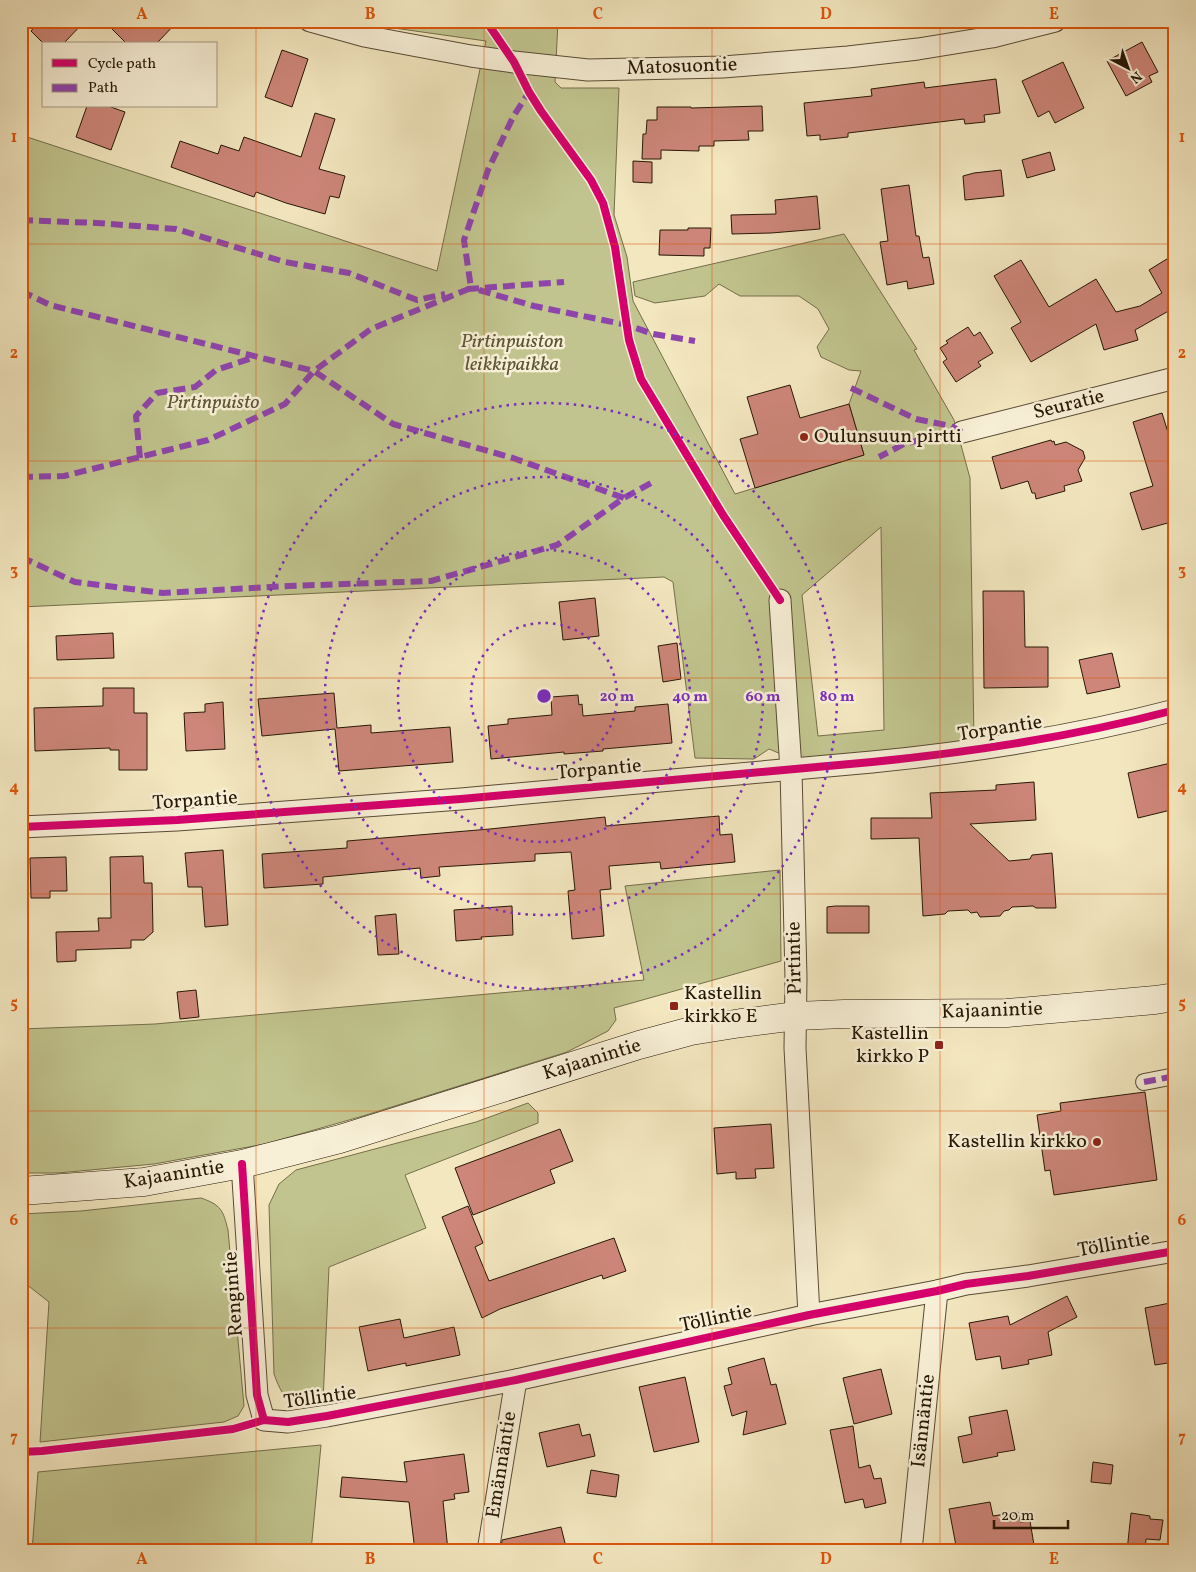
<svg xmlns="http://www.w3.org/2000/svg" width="1196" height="1572" font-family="Vollkorn,serif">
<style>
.green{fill:#c1c48e;stroke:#746e4a;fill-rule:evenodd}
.building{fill:#cd8679;stroke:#261705}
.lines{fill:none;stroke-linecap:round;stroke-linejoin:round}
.pedestrian-casing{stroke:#594b34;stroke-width:18}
.minor-casing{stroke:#594b34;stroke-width:23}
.secondary-casing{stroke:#261705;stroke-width:29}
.pedestrian{stroke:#f7efd6;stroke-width:16}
.minor{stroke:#f7efd6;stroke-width:21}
.secondary{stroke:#f7efd6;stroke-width:28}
.quiet{stroke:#8e44ad;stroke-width:6;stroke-dasharray:12 6;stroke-linecap:butt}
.cycleway-casing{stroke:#f7efd6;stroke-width:11}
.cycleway{stroke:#d6006c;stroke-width:8}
.grid{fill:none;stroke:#de560c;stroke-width:1;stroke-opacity:0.55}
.ring{fill:none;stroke:#7b2cbf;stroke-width:2.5;stroke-dasharray:2.5 5}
.poi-dot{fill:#8f2418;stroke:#f7efd6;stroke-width:2}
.labels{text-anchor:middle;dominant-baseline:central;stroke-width:5;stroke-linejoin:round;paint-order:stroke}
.street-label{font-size:20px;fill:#261705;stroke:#f7efd6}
.park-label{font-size:20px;font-style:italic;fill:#5c5435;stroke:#f7efd6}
.poi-label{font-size:20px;fill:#261705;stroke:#f7efd6;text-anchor:start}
.centre{fill:#7b2cbf;stroke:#f7efd6;stroke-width:2.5}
.ring-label{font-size:15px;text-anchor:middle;font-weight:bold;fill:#7b2cbf;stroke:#f7efd6;stroke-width:5;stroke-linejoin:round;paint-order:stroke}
.neatline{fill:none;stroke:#de560c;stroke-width:2}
.grid-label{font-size:16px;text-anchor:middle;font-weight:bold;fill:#de560c}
</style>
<rect width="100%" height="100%" fill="#f3e7c0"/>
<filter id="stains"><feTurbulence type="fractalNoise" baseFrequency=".004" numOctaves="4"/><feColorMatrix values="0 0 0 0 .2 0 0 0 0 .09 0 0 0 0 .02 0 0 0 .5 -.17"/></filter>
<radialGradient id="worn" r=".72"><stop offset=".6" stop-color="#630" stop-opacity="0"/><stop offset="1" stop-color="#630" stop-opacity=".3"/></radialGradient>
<g class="green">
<path d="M344,21H558L555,82L561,88H619L614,215L627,257L633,301L735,494L864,455L849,404L861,371L849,370L821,357L817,347L829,329L818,309L799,296H740L719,284L705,296L655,303L635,296L633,282L844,234L917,349L914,350L954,420L970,478L974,743L805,764L769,749L754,759L695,758L673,582L664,577L21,607V135L437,271L486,41ZM881,527L884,730L818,736L802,595Z"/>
<path d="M780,870L781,961L614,1008L616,1020L608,1031L567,1052L363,1116L265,1144L154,1164L58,1173H21V1029L155,1024L644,980L625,886Z"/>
<path d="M528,1103L538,1113V1123L405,1175L426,1228L329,1267L323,1402C292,1405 285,1405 274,1374L269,1205L279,1184L296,1170L476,1122Z"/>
<path d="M201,1198C221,1205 223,1210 228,1230L244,1406L238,1416L224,1422L40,1442L49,1302L21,1280V1214L81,1211Z"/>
<path d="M321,1445L311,1551H32L38,1472Z"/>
</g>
<g class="building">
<path d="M40,21H85L63,44H44L31,31Z"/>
<path d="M104,21H178L156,44H127Z"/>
<path d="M1142,42L1158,72L1149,76L1152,82L1126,96L1107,61Z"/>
<path d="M282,50L308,59L292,107L265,97Z"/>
<path d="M1063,62L1084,108L1055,123L1049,111L1038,117L1022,81Z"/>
<path d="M996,79L1000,113L984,115L985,122L965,124L964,119L848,133V137L820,140V135L807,136L804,103L872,96L871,89L924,82L925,88Z"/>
<path d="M87,106H108L125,112L111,150L76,137Z"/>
<path d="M762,106L763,131H748L749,140L714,141V146H699V151L661,150V159H642L643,134H646L647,120H657V107H691V108Z"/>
<path d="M315,113L335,119L319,169L345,176L339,198L330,196L325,214L286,203L256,192L254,197L171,167L180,141L218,154L221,145L239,151L244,137L301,157Z"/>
<path d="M1050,152L1055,170L1027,178L1022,160Z"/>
<path d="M633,161L652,162V183L633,182Z"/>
<path d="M1001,170L1004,196L965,200L963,176L974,173Z"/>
<path d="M909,185L916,236H919L923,258L929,257L934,284L908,289L907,281L887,285L880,242L888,241L881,189Z"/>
<path d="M817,196L820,229L771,233L732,234L731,215L776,214L775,200Z"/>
<path d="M688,228H711L710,248H704V256L659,255L660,230H688Z"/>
<path d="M1175,254V314L1172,309L1135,330L1138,340L1104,350L1096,324L1031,362L1011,328L1021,322L994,276L1021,260L1049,307L1096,279L1116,312L1140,306L1162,293L1149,270Z"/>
<path d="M968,327L974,336L980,332L993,353L978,362L981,366L956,382L943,362L947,359L940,348L948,343L946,341Z"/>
<path d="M790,385L800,418L849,404L864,455L755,488L740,439L758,434L747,397Z"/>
<path d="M1162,413L1175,455V521L1142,530L1130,493L1153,486L1133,422Z"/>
<path d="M1051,440L1052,442L1054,441L1055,445L1066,442L1083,451L1085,458L1078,470L1082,481L1064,486L1065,491L1036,499L1035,493H1032L1028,481L1001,489L992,457Z"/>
<path d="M983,591H1024L1025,647H1048V687L984,688Z"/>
<path d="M595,598L599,636L563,640L559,602Z"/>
<path d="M113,633L114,658L57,660L56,636Z"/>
<path d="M677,643L681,679L663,682L658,646Z"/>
<path d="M1112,653L1120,687L1087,694L1079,660Z"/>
<path d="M103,688H134V713H147V770H119V750H110V748L35,751L34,708L103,706Z"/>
<path d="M334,693L337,728L371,725V733L450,727L453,762L339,771L335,729L262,736L258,699Z"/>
<path d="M578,695L579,705L582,704L583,716L635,711V707L668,704L672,743L603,749V751L564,754V752L491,759L488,726L508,724V719L552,715L551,697Z"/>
<path d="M223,702L225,749L186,751L184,713L205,712V704Z"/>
<path d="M1175,762V809L1138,818L1128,773Z"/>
<path d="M1034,782L1036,820L970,824L1009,861L1030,859L1032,855L1052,853L1056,908H1036L1033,906L1012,907L1009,910L1004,911L1000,916L980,917L977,912L971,913L968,910L948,911L945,914L923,916L919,838L871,839V818H932L930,793L996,790V785Z"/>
<path d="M719,816L720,835L732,834L735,862L661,869L660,862L609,866L611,889L600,890L604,936L572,939L568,891L575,890L571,852L535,854V861L439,867L440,876L421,878L420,868L323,877V884L264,888L262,854L347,848V841L490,829L605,817L606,826Z"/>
<path d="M223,850L228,925L205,927L202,887H188L185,853Z"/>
<path d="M143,856L144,883H152L153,932L144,940H131V948L76,950V961L57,962L56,932L99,931L98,918H111L110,857Z"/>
<path d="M66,857L67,891H50V898H31L30,858Z"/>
<path d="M512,906L513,935L481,937L482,939L456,941L454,910Z"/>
<path d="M835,906H869V933H827V907Z"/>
<path d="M396,914L399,954L378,955L375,916Z"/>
<path d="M196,990L199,1017L180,1019L177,992Z"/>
<path d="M1145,1092L1157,1180L1054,1195L1050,1170L1045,1171L1037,1115L1061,1111L1060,1103Z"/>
<path d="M771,1124L774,1168L755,1169L756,1178L736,1179V1172L717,1174L714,1128Z"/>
<path d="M560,1129L573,1161L550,1170L555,1183L473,1215L455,1168Z"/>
<path d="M468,1206L483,1243L475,1247L489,1281L614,1238L626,1271L603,1279L602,1275L500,1309L482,1318L442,1217Z"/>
<path d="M1067,1296L1077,1317L1048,1332L1052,1355L1028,1360L1029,1364L1002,1369L1000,1356L976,1360L969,1323L1008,1316L1010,1325Z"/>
<path d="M1175,1302V1345L1171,1346L1174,1362L1155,1365L1145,1308Z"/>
<path d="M400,1319L404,1338L454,1327L460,1355L406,1366V1363L368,1371L359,1327Z"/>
<path d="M764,1358L771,1385L776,1384L786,1424L743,1435L747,1411L732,1416L724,1386L732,1384L728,1368Z"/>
<path d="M881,1369L892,1414L854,1424L843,1378Z"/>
<path d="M685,1377L699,1442L654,1452L639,1387Z"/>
<path d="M1007,1410L1015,1450L997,1453L998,1456L963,1463L958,1437L972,1434L969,1417Z"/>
<path d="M579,1424L582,1436L590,1434L595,1456L547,1467L539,1433Z"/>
<path d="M853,1426L859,1468L870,1465L874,1479L881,1478L886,1503L865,1508L863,1499L845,1503L830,1430Z"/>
<path d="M464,1454L469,1492L454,1494L455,1499L443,1501L448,1551H415L409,1502L340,1497L342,1477L407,1482L404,1462Z"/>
<path d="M1093,1462L1113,1465L1111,1484L1091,1482Z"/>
<path d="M591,1470L619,1475L616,1497L587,1493Z"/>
<path d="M990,1502L993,1516L1018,1512L1020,1522L1030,1521L1034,1545L1002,1551H990L989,1545L957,1551L949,1509Z"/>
<path d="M1131,1513L1150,1516V1519L1163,1520L1160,1540L1146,1539L1145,1551H1127Z"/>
<path d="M561,1527L566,1547L559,1548L560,1551H501L502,1540Z"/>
</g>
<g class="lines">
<defs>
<path id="pedestrian" d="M1144,1082L1175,1076"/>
<g id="minor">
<path d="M310,21L364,36L471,56L514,62L588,70L723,67L848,57L918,49L992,37L1055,21"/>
<path d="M962,432L1175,378"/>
<path d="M780,600L791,770L796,978L795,1048L809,1315"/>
<path d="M21,827L177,820L461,799L872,762C974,752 1076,736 1175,710"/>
<path d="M242,1164L257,1395L264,1420L288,1422L327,1416L516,1380L809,1315L937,1291L966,1284L1028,1276L1175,1251"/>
<path d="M488,1551L516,1380"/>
<path d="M911,1551L937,1291"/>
</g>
<path id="secondary" d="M21,1191L144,1182L242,1164L340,1139L639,1045L691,1031L741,1023L796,1016L844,1014L1007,1013L1155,1000L1175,997"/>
</defs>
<use href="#pedestrian" class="pedestrian-casing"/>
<use href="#minor" class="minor-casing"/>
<use href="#secondary" class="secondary-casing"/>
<use href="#pedestrian" class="pedestrian"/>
<use href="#minor" class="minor"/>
<use href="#secondary" class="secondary"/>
<g class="quiet">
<path d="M21,220L97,223L176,229L285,262L349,273L417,300L445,294"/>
<path d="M467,289L564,282"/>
<path d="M479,290L534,306L627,325L653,334L695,341"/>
<path d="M21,291L50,305L314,371L393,424L513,458L624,498"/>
<path d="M851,388L916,419L951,426L962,432L939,435L904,444L879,457"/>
<path d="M140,458L136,416L157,393L195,387L216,370L255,357"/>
<path d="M21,477L64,476L208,440L285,404L314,371L371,329L471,288L464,240L488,170L513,117L529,92"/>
<path d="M21,557L75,582L163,593L289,586L431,581L557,545L624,498L653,482"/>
<path d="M1144,1082L1175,1076"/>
</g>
<defs>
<g id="cycleway">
<path d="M486,21L514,62L529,92L541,111L591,180L603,203L615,247L629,340L641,379L723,515L780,600"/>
<path d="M21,827L177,820L461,799L872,762C974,752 1076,736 1175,710"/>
<path d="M242,1164L257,1395L264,1420"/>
<path d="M21,1452L42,1451L233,1429L264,1420L288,1422L327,1416L516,1380L809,1315L937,1291L966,1284L1028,1276L1175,1251"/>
</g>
</defs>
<use href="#cycleway" class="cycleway-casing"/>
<use href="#cycleway" class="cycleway"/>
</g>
<path class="grid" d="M256,21V1551M484,21V1551M712,21V1551M940,21V1551M21,244H1175M21,461H1175M21,678H1175M21,894H1175M21,1111H1175M21,1328H1175"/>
<g class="ring">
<circle cx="544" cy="696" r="73"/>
<circle cx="544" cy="696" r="146"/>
<circle cx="544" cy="696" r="219"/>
<circle cx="544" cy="696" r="293"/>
</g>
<g class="poi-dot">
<circle cx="804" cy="437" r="5"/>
<rect x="669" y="1001" width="10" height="10" rx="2.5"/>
<rect x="934" y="1040" width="10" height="10" rx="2.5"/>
<circle cx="1097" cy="1142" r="5"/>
</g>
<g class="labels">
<g class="street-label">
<text transform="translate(682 67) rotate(-2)">Matosuontie</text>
<text transform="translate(1069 405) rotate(-14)">Seuratie</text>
<text transform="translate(1000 729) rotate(-9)">Torpantie</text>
<text transform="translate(599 770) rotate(-5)">Torpantie</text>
<text transform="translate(195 801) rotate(-4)">Torpantie</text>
<text transform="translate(795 958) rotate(-91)">Pirtintie</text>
<text transform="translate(992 1011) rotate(-2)">Kajaanintie</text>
<text transform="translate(592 1060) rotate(-17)">Kajaanintie</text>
<text transform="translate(174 1175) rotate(-9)">Kajaanintie</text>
<text transform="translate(1114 1245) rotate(-10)">Töllintie</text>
<text transform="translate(234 1294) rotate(-94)">Rengintie</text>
<text transform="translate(716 1319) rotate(-12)">Töllintie</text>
<text transform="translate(320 1398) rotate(-8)">Töllintie</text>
<text transform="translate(924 1421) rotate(-84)">Isännäntie</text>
<text transform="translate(502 1465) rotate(-81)">Emännäntie</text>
</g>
<g class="park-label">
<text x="512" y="342">Pirtinpuiston<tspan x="512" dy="23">leikkipaikka</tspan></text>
<text x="213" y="403">Pirtinpuisto</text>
</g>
<g class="poi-label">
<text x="814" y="437">Oulunsuun pirtti</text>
<text x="684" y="994">Kastellin<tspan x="684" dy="23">kirkko E</tspan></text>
<text x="929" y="1034" text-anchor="end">Kastellin<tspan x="929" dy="23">kirkko P</tspan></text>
<text x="1087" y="1142" text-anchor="end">Kastellin kirkko</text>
</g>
</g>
<circle cx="544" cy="696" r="8" class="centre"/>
<g class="ring-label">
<text x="617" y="701">20 m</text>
<text x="690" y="701">40 m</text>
<text x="763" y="701">60 m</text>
<text x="837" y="701">80 m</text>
</g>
<rect width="1196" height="1572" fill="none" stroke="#f3e7c0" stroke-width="55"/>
<rect x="42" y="42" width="175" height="65" fill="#f7efd6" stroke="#a39982"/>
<rect x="52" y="59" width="25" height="8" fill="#d6006c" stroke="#a39982"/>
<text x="88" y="68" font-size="15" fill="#261705">Cycle path</text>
<rect x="52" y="84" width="25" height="8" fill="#8e44ad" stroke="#a39982"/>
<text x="88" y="92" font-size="15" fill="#261705">Path</text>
<g transform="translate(1128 68) rotate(139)" stroke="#f7efd6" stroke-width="4" paint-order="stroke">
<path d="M0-4L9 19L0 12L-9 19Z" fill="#261705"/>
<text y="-8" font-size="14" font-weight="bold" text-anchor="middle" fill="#261705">N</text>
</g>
<path d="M994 1520v8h74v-8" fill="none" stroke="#261705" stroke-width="2.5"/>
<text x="1001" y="1520" font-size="15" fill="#261705" stroke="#f7efd6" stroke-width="4" paint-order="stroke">20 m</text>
<rect x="28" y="28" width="1140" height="1516" class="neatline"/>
<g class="grid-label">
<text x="142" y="19">A</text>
<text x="370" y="19">B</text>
<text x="598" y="19">C</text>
<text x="826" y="19">D</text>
<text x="1054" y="19">E</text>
<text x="14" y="142">1</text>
<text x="1182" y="142">1</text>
<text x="14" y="358">2</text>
<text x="1182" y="358">2</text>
<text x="14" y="575">3</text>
<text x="1182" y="575">3</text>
<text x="14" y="792">4</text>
<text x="1182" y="792">4</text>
<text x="14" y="1008">5</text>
<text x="1182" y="1008">5</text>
<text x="14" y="1225">6</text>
<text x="1182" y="1225">6</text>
<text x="14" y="1442">7</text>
<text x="1182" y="1442">7</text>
<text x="142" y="1564">A</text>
<text x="370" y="1564">B</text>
<text x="598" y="1564">C</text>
<text x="826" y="1564">D</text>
<text x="1054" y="1564">E</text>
</g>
<rect width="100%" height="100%" filter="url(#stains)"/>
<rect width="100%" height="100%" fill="url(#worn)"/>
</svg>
